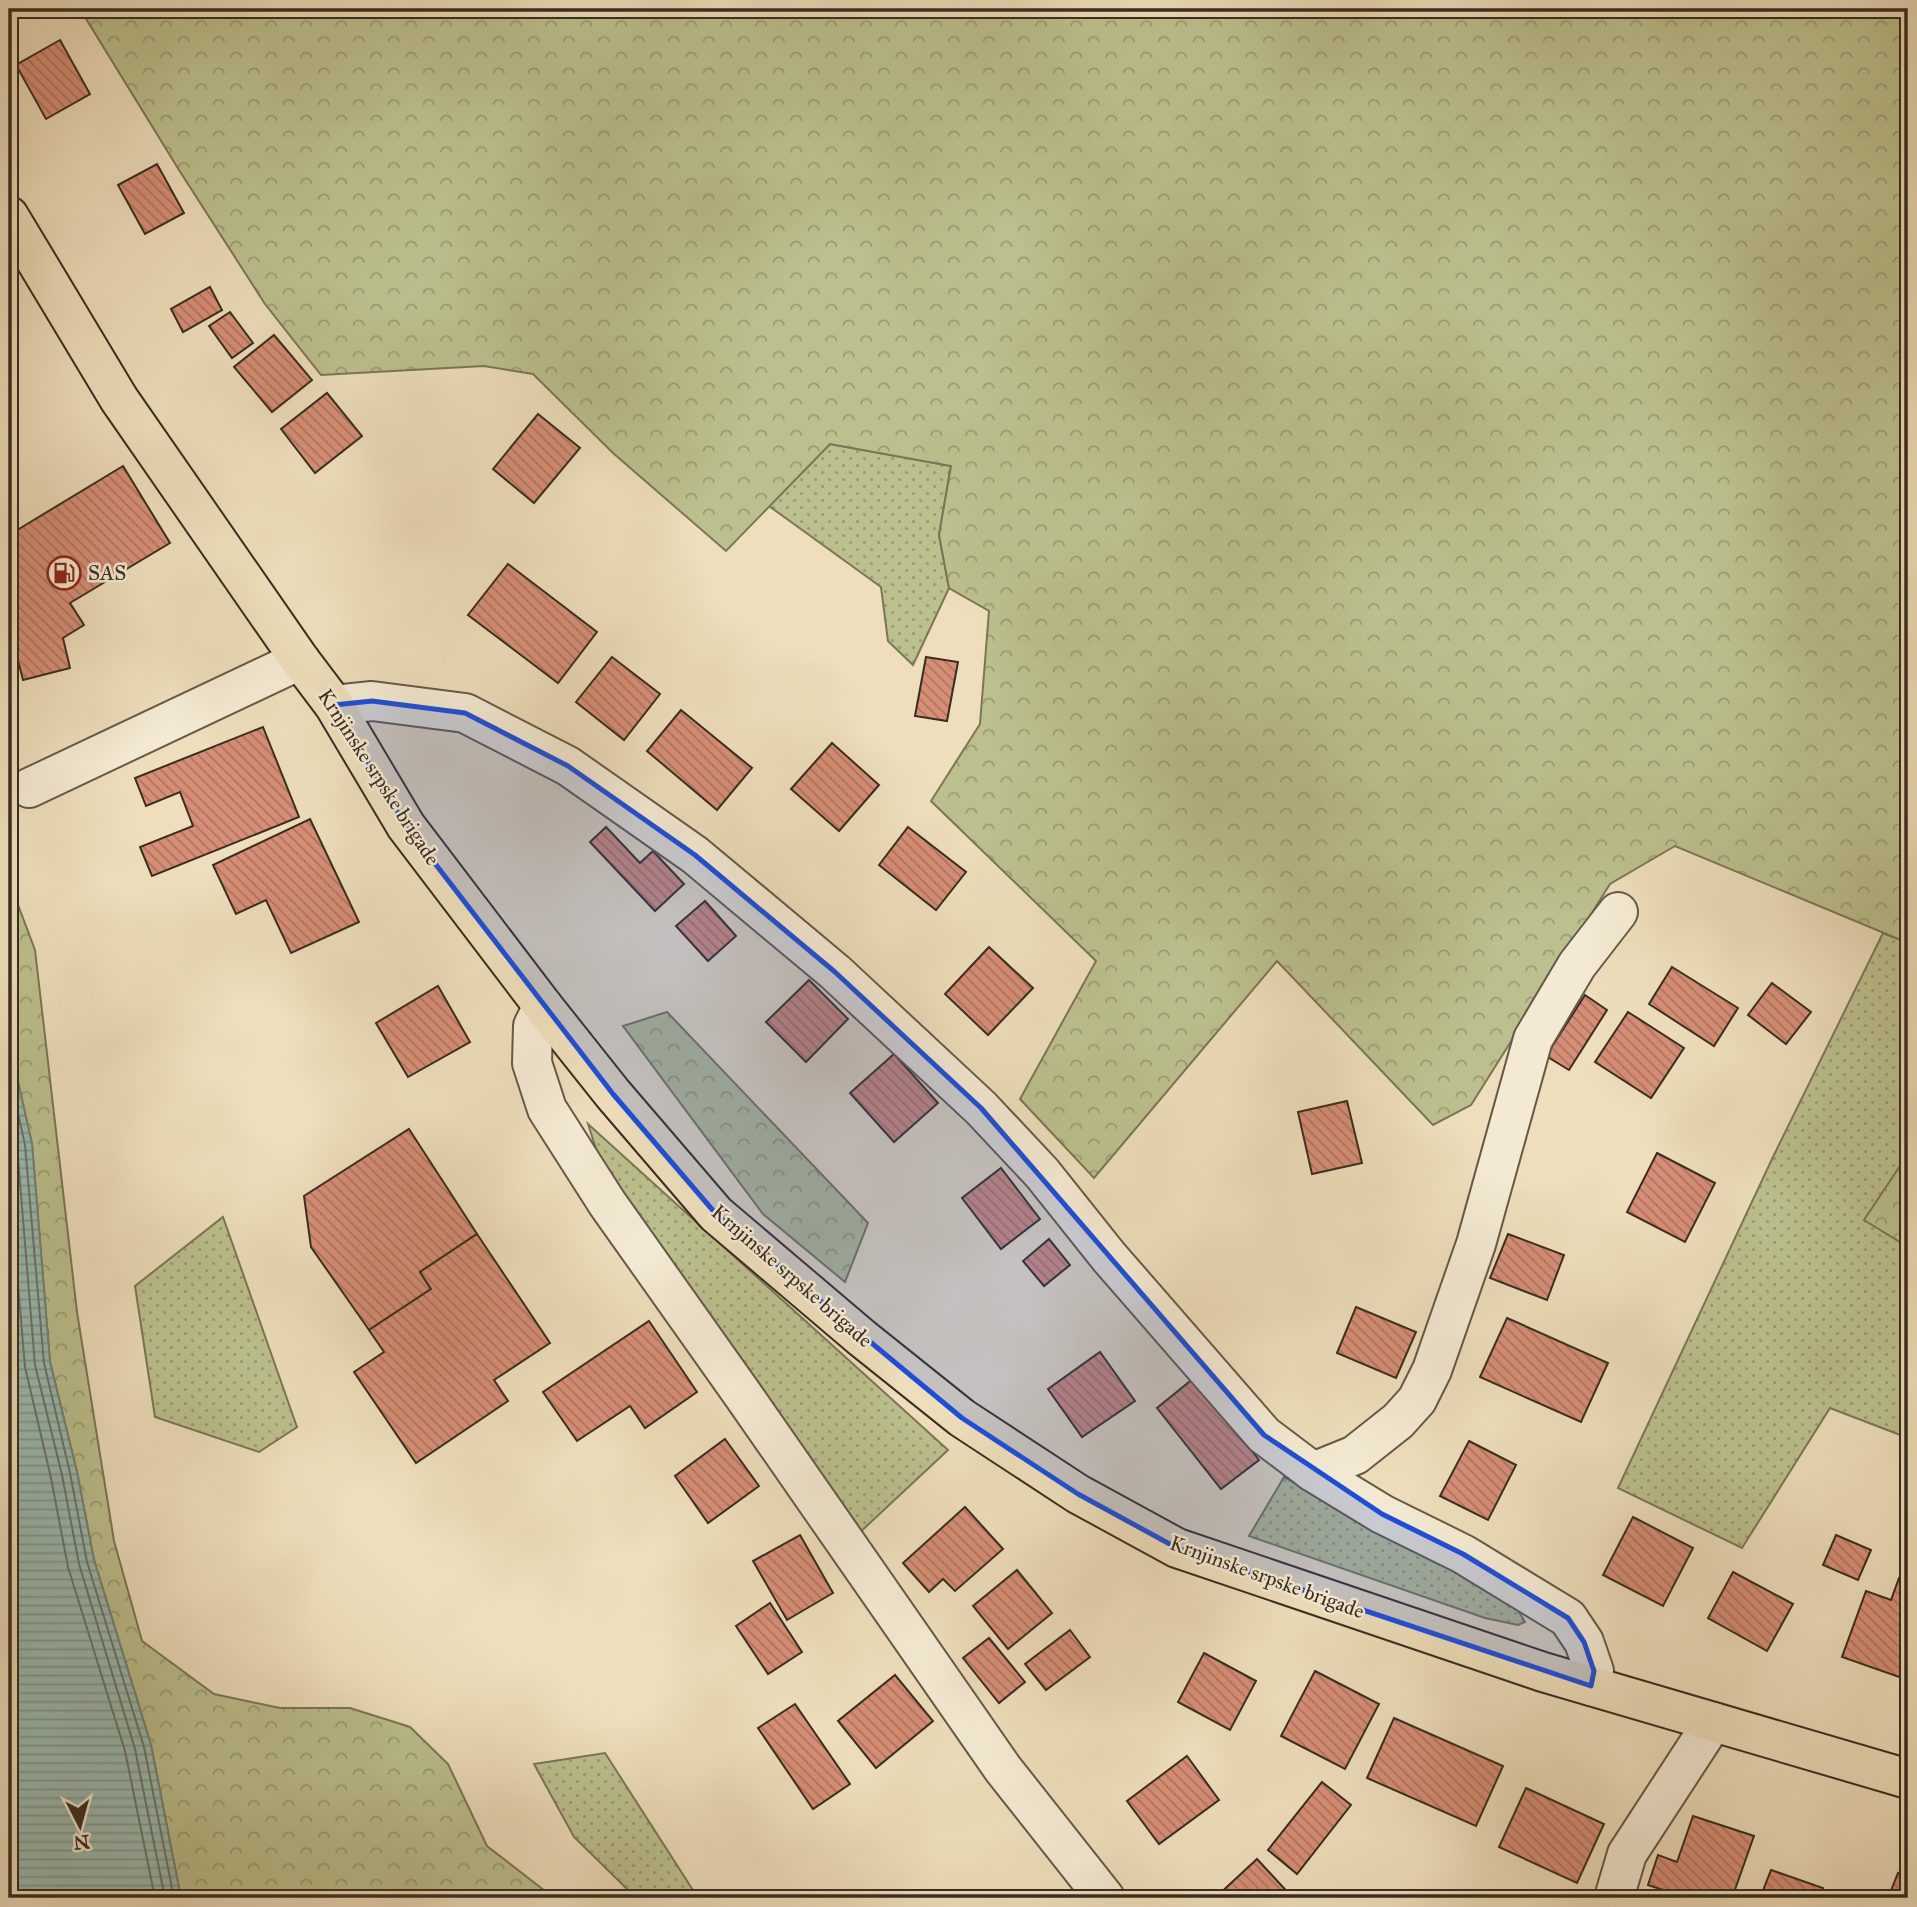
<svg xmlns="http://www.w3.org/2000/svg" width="1917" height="1907" font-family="'IM FELL Great Primer',serif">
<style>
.grass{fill:url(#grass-dots);stroke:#7a7657;stroke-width:2}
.forest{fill:url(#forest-crowns);stroke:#7a7657;stroke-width:2}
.water{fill:url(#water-rules);stroke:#738379;stroke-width:2}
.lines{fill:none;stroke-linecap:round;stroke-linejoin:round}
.shore{stroke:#69746a;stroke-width:2}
.building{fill:url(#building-back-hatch);stroke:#382d20;stroke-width:2}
.minor-casing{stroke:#665947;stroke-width:42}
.major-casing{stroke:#382d20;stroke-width:42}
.minor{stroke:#f4ead3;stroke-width:38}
.major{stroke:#eedebb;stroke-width:38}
.marked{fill:#1d4ed8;fill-opacity:0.2;stroke:#1d4ed8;stroke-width:5;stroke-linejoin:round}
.labels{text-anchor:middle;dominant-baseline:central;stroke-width:5;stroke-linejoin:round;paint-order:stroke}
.poi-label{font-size:21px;fill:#382d20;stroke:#f4ead3;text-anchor:start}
.street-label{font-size:21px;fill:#382d20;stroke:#f4ead3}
</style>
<defs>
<pattern id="grass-dots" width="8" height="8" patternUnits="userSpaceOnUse" patternTransform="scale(1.75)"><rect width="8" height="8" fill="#bcc08e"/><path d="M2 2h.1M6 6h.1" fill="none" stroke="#9a9c74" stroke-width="1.8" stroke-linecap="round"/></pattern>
<pattern id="forest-crowns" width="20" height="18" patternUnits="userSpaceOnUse" patternTransform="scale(1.75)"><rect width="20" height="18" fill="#bcc08e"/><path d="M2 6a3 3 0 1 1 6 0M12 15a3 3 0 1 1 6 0" fill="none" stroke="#9a9c74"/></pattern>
<pattern id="water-rules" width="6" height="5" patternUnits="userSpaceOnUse" patternTransform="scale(1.75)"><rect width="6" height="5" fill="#9abcb4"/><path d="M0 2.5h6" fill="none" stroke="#7f9992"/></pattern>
<pattern id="building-back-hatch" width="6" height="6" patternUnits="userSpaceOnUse" patternTransform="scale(1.75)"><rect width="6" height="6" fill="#d78e76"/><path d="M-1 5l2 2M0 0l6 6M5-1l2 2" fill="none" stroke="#af7460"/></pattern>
</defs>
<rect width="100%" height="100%" fill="#eedebb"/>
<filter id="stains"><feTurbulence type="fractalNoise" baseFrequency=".00286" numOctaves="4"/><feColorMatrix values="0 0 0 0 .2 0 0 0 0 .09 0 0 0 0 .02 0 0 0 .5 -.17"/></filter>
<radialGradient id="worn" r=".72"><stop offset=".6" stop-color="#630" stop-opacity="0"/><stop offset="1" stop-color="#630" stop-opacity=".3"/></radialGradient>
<g class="grass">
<path d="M830,444L951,466L939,535L949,588L913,665L888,641L881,587L769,506Z"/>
<path d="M1883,933L1908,943V1154L1865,1220L1908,1247V1438L1830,1408L1742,1548L1618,1488L1772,1159Z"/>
<path d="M588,1124L948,1450L856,1536L599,1158Z"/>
<path d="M223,1217L297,1427L259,1452L155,1417L135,1286Z"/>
<path d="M1284,1477L1513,1602L1525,1622L1518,1625L1485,1618L1249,1536Z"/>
<path d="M605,1753L698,1898H646L629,1891L574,1837L534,1764Z"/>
</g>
<g class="forest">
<path d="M80,9H1908V943L1675,846L1610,884L1471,1105L1433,1125L1277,961L1094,1178L1020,1099L1096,961L931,801L980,724L989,611L949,588L939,535L951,466L830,444L726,551L613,453L533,374L484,366L321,375L265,304L179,170Z"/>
<path d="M9,881L35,950L77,1312L114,1541L142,1641L214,1694L280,1708H350L410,1727L448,1764L487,1846L554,1898H181L151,1745L94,1560L77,1472L50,1362L32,1144L9,1042Z"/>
<path d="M667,1012L868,1223L845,1282L763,1214L623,1026Z"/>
<path d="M1908,1154V1247L1864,1220Z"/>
</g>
<path class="water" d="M9,1042L32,1144L50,1362L77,1472L94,1560L151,1745L181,1898H9Z"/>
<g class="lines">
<g class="shore">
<path d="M9,1073L25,1145L44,1363L70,1473L87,1562L144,1747L174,1898"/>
<path d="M9,1112L17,1146L35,1365L62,1475L79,1564L135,1749L165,1898"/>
<path d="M9,1179L25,1367L51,1478L68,1567L125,1751L155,1898"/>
</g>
</g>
<g class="building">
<path d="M60,40L90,94L46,119L16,65Z"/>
<path d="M157,164L184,213L145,234L118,185Z"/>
<path d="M210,287L222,310L183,332L171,309Z"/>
<path d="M230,312L253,343L232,358L209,326Z"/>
<path d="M274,335L312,380L272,412L234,367Z"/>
<path d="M327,393L362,436L315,473L281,429Z"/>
<path d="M538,414L580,448L534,503L493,469Z"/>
<path d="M123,466L170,543L70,603L84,625L63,638L70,668L23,680L9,625V535Z"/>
<path d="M508,564L597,632L558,683L468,615Z"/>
<path d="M612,657L660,694L624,740L576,702Z"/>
<path d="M926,657L958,662L947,721L915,716Z"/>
<path d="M681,710L752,768L717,810L647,751Z"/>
<path d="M263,727L299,817L152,876L140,847L193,826L180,792L146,806L135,778Z"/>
<path d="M832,743L879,785L839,831L791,789Z"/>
<path d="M310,819L359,922L291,953L266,900L236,914L213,865Z"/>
<path d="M606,827L640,863L653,851L684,884L655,911L590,842Z"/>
<path d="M908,827L966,872L936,910L879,865Z"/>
<path d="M705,901L736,936L708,961L676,926Z"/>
<path d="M989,947L1033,988L988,1035L945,994Z"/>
<path d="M1672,967L1738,1008L1714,1046L1649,1004Z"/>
<path d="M809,980L848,1019L806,1062L766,1022Z"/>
<path d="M1772,983L1811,1012L1786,1044L1748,1015Z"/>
<path d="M438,986L470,1042L408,1077L376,1023Z"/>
<path d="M1585,995L1607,1010L1569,1070L1546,1056Z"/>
<path d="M1628,1012L1684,1048L1651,1098L1595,1062Z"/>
<path d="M894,1054L938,1103L894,1142L850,1093Z"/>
<path d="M1347,1101L1362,1163L1312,1174L1298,1112Z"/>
<path d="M409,1129L477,1234L420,1272L431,1289L369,1330L311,1247L304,1196Z"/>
<path d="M1657,1153L1715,1183L1685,1242L1627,1212Z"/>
<path d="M1001,1168L1040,1219L1001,1249L962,1198Z"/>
<path d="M477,1234L550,1343L494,1380L508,1401L416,1463L354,1372L384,1352L369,1330L431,1289L420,1272Z"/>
<path d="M1508,1234L1564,1255L1547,1300L1490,1278Z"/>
<path d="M1049,1239L1070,1265L1044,1286L1023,1261Z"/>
<path d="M1356,1307L1416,1332L1396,1378L1337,1353Z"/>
<path d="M1507,1318L1608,1363L1581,1422L1480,1377Z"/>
<path d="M649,1321L697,1392L645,1428L630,1406L577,1441L543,1392Z"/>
<path d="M1100,1352L1135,1401L1082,1437L1048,1389Z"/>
<path d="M1194,1378L1259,1460L1221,1489L1157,1408Z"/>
<path d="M725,1439L759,1486L708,1523L675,1476Z"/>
<path d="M1469,1441L1516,1465L1488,1520L1440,1496Z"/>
<path d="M965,1507L1003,1549L955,1591L943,1579L929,1592L903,1563Z"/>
<path d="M1633,1517L1693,1548L1663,1606L1603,1575Z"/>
<path d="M800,1535L833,1593L787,1620L753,1561Z"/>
<path d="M1836,1535L1871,1550L1858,1580L1823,1565Z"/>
<path d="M1017,1570L1052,1613L1008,1649L973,1606Z"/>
<path d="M1733,1572L1793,1604L1767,1651L1708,1618Z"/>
<path d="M1899,1578L1908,1581V1661L1902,1678L1842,1657L1866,1591L1891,1600Z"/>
<path d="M770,1603L802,1652L768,1674L736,1626Z"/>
<path d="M1070,1630L1090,1657L1046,1690L1025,1664Z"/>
<path d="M989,1638L1025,1682L999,1703L963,1658Z"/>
<path d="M1204,1653L1256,1681L1230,1730L1178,1702Z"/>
<path d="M1315,1671L1379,1704L1345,1769L1281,1736Z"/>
<path d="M895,1675L933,1721L876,1768L838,1721Z"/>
<path d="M795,1704L850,1784L813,1809L758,1728Z"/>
<path d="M1394,1718L1503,1766L1476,1826L1367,1778Z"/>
<path d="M1187,1756L1219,1800L1159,1844L1127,1801Z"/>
<path d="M1322,1782L1351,1805L1297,1874L1268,1850Z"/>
<path d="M1526,1788L1604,1824L1577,1883L1499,1847Z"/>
<path d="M1693,1816L1754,1836L1732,1898H1688L1648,1885L1658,1855L1677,1862Z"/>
<path d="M1257,1859L1293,1898H1215Z"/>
<path d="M1771,1870L1823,1888L1819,1898H1760Z"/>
<path d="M1898,1873L1908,1878V1898H1888Z"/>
</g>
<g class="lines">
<defs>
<g id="minor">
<path d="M334,705L372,701L465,713L568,766L695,855L835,972L981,1108L1042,1173L1109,1257L1264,1435L1313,1472L1382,1514L1463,1554L1568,1618L1584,1642L1594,1671L1591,1686"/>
<path d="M29,788L300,660"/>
<path d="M543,1006L533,1026L532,1063L547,1109L607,1203L743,1395L1003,1769L1105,1898"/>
<path d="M1313,1472L1355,1455L1398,1421L1417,1400L1432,1370L1476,1244L1533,1039L1577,965L1618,912"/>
<path d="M1614,1898L1627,1854L1713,1722"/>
</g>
<path id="major" d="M9,216L119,399L300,660L334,705L406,826L543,1006L613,1094L716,1214L862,1338L962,1418L1078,1494L1177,1548L1543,1672L1908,1779"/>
</defs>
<use href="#minor" class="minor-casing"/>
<use href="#major" class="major-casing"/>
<use href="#minor" class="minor"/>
<use href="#major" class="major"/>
</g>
<path class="marked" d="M372,701L465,713L568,766L695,855L835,972L981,1108L1264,1435L1382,1514L1463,1554L1568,1618L1584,1642L1594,1671L1591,1686L1177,1548L1078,1494L962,1418L716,1214L613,1094L406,826L334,705Z"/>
<defs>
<symbol id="fuel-ring" viewBox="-11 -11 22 22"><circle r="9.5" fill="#f4ead3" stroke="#8f2418" stroke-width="1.5"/><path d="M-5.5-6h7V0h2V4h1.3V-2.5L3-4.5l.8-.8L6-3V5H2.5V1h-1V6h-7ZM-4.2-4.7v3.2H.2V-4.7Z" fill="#8f2418"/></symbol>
</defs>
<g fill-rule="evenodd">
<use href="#fuel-ring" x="45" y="554" width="38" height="38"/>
</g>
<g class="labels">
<g class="poi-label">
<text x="88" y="573">SAS</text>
</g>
<g class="street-label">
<text transform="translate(379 777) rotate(57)">Krnjinske srpske brigade</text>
<text transform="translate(792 1276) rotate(41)">Krnjinske srpske brigade</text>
<text transform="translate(1267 1577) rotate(20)">Krnjinske srpske brigade</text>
</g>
</g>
<rect width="1917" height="1907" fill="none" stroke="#eedebb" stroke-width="35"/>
<rect x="10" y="10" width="1896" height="1886" fill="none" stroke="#382d20" stroke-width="3.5"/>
<rect x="18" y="18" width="1882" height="1872" fill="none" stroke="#382d20" stroke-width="2"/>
<g transform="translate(80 1826) rotate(174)" stroke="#f4ead3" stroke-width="5" paint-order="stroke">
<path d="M0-5L12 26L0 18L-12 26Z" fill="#382d20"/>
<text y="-10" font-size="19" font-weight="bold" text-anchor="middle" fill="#382d20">N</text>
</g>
<rect width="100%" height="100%" filter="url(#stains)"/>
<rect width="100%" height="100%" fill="url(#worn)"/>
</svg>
